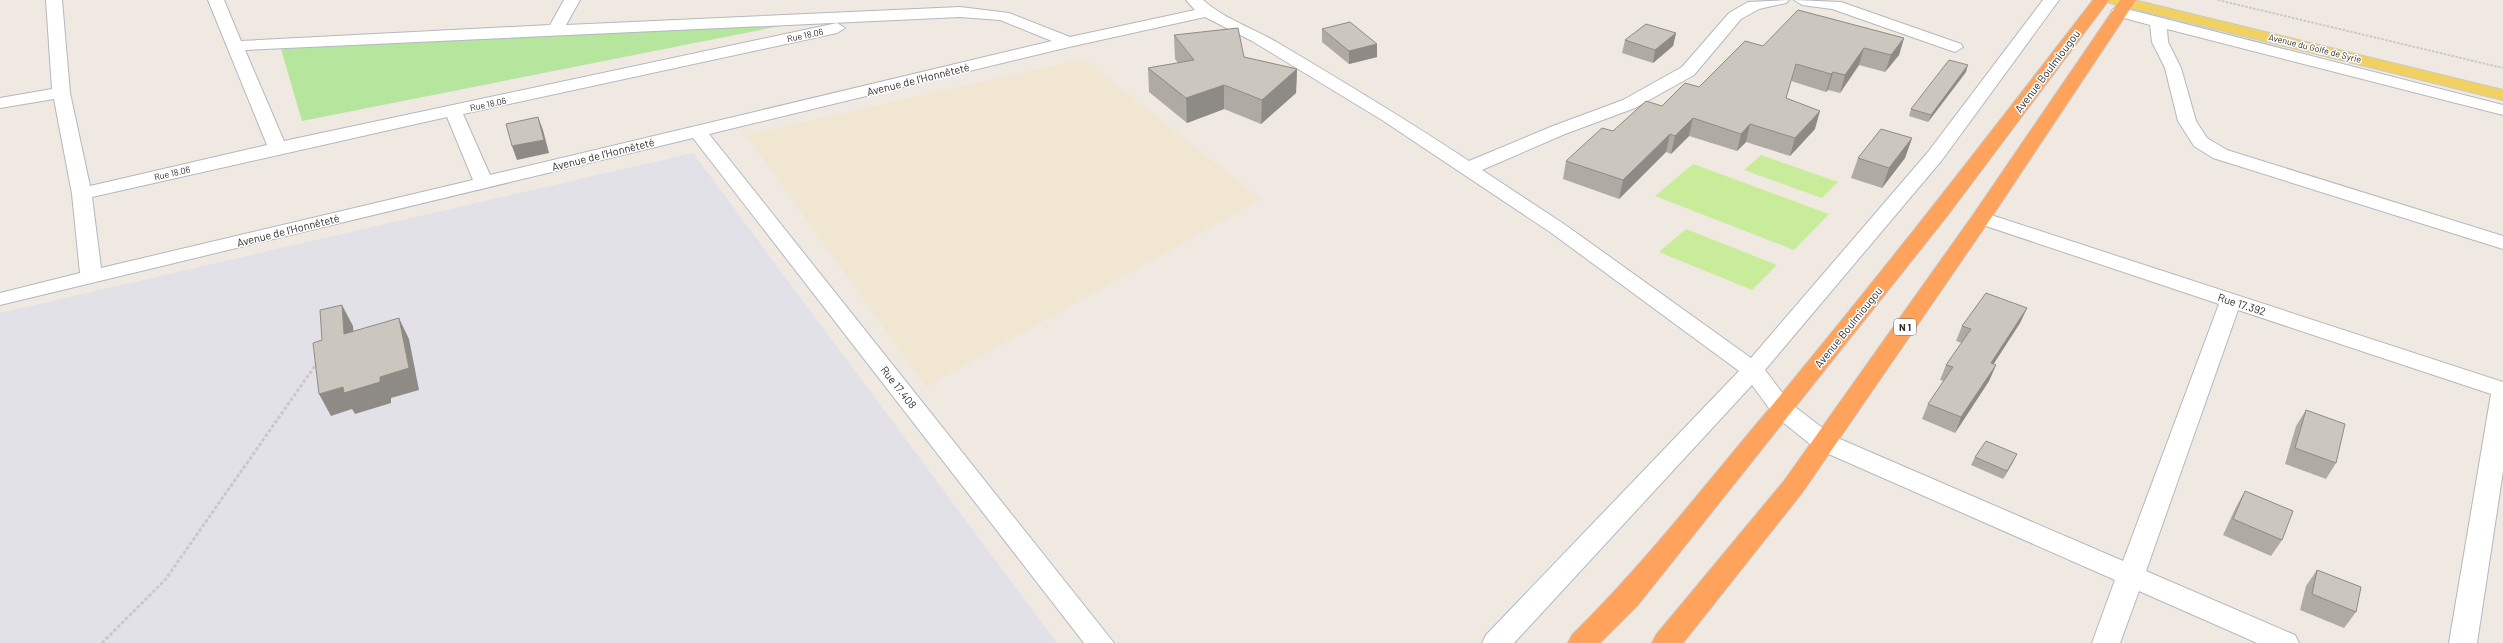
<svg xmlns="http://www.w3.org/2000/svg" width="2503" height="643" font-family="Barlow,sans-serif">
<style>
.industrial{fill:#e3e1e8}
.education{fill:#f0e6d1}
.green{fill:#b6e59e}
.pitch{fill:#c9ec9a}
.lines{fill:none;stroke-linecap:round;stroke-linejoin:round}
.minor-casing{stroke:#b4b7c1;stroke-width:2}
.major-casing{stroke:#c9c9c9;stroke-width:2}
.highway-casing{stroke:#c9c9c9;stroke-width:2}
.path-far1{stroke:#c9c9c9;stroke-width:2;stroke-dasharray:2.5 1.5;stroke-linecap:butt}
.path{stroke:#c9c9c9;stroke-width:3;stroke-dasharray:3.5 2;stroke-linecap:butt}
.minor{fill:#fff;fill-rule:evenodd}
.major{fill:#f2d163;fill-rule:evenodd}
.highway{fill:#ffa35c;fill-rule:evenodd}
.wall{fill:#afaba4}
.shaded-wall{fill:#8e8b86}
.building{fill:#cbc7bf;stroke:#8e8b86}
.labels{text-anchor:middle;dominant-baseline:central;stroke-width:3;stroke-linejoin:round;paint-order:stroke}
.far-street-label{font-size:9px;fill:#2e2e2e;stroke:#fff}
.shield{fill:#fff;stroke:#6d6d6d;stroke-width:1}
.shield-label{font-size:10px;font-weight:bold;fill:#2e2e2e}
.street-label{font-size:11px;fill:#2e2e2e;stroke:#fff}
</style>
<rect width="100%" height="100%" fill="#efe9e1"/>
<path class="industrial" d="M693,153L1057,643H0V313Z"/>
<path class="education" d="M1084,59L1261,199L926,387L746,135Z"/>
<path class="green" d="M790,24L302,121L281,49Z"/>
<g class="pitch">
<path d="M1761,155L1838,182L1822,198L1744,170Z"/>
<path d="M1693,164L1829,214L1794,250L1655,196Z"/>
<path d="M1686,229L1777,265L1752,290L1659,252Z"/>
</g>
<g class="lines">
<defs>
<g id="minor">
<path d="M46,0H62L70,93L90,186L267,145L208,0H224L241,41L550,25L564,0H580L566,25L960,7L1009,13L1070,37L1195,10L1186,0H1203C1224,19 1255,29 1280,44C1344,82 1407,120 1469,161L1553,126L1623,100L1682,67L1729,13L1748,2L1789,0L1786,3L1759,9L1741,19L1694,75L1635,108L1565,134L1482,170L1564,224L1751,358L1928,152L2043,0H2059L1942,160L1765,370L1790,403L1833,436L2123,561L2219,304L1974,222L1971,218L1974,214H1988L2503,382V471L2477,643H2449L2491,394L2238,310L2146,571L2295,635L2299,643H2257L2139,591L2120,643H2092L2115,580L1815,448L1774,415L1752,385L1514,643H1482L1486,635L1739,371L1550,232L1382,120L1252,41L1205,17L1069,47L709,134L1114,643H1084L693,138L0,305V293L80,273L72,194L54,99L0,108V98L52,89ZM960,17L1000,20L1052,41L490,175L463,114L837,33L845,28L837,23L284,141L245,50ZM447,117L473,180L101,268L92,197Z"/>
<path d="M1794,0L1841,2L1961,44L1963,47L1955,52L1949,50L1832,9L1802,5Z"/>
<path d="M2119,7L2503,105V115L2167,29L2168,42L2181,68L2196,121L2207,138L2227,150L2503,236V249L2213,158L2194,146L2178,121L2165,68L2152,42L2150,25L2113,15L2111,12L2113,9Z"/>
</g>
<path id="major" d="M2107,0H2134L2503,90V100L2110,3Z"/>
<g id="highway">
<path d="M2093,0H2109L1948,215L1638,605L1600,643H1568L1572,635C1638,570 1695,498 1754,427C1871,287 1982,144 2093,0Z"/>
<path d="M2120,0H2136L1991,218L1802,493L1683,643H1652L1656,635L1784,481L1973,215Z"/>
</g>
</defs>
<use href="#minor" class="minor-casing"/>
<use href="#major" class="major-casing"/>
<use href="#highway" class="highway-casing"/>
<path class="path-far1" d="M2218,0L2503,68"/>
<path class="path" d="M102,643L165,580L317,363"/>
<use href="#minor" class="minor"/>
<use href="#major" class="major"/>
<use href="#highway" class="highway"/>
</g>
<g class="wall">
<path d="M1322,29L1377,44V57L1349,64L1322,42Z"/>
<path d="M1676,33L1673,46L1653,63L1622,53L1625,40Z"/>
<path d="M1174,35L1244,57L1297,69L1296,93L1261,124L1224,109L1187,123L1149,92L1148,68L1178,63L1175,59Z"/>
<path d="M1904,38L1899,55L1885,72L1859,65L1840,93L1828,90L1826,92L1791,81L1786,98L1815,129L1790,156L1746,142L1737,151L1689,136L1671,154L1666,152L1619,199L1563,179L1566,161L1613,131L1699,87L1763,46Z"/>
<path d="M1966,72L1928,122L1909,116L1911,109Z"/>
<path d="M1912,138L1905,158L1882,188L1851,178L1858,158Z"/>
<path d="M2027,308L2020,323L1993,364L1996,365L1989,381L1955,433L1922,419L1928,404L1944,381L1940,380L1946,365L1962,343L1956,341L1962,326Z"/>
<path d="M2306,410L2336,463L2326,479L2285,464L2296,426Z"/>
<path d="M1975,457L2013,462L2003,479L1971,465Z"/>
<path d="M2245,491L2282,540L2271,556L2223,535L2236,507Z"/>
<path d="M2317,570L2356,612L2344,628L2300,610L2306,586Z"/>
</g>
<g class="shaded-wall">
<path d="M1676,33L1673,46L1653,63L1655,50Z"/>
<path d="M1904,38L1899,55L1885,72L1891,55Z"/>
<path d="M1377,44V57L1349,64V51Z"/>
<path d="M1864,48L1859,65L1840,93L1845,75Z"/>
<path d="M1968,65L1966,72L1928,122L1931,115Z"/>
<path d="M1297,69L1296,93L1261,124L1262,100Z"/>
<path d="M1833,72L1828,90L1826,92L1831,74Z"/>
<path d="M1224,85V109L1187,123L1186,98Z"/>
<path d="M1820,111L1815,129L1790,156L1795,138Z"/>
<path d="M538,117L543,130L549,153L517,160L512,146Z"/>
<path d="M1693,118L1689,136L1671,154L1675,136Z"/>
<path d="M1750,124L1746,142L1737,151L1741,134Z"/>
<path d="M1670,134L1666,152L1619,199L1623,180Z"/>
<path d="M1912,138L1905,158L1882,188L1889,168Z"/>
<path d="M342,305L353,326L355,355L344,334Z"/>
<path d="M2027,308L2020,323L1984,379L1991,363Z"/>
<path d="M399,318L409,339L419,390L391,398V403L355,414L352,409L331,416L319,394L380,377Z"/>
<path d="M1996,365L1989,381L1955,433L1961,417Z"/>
<path d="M2017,454L2013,462L2003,479L2007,471Z"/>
</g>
<g class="building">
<path d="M1798,10L1904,38L1891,55L1864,48L1845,75L1833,72L1831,74L1796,64L1786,98L1820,111L1795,138L1750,124L1741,134L1693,118L1675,136L1670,134L1623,180L1566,161L1602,128L1613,131L1646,101L1662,106L1685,83L1699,87L1745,41L1763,46Z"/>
<path d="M1350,22L1377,44L1349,51L1322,29Z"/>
<path d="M1646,24L1676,33L1655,50L1625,40Z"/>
<path d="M1238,28L1244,57L1297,69L1262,100L1224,85L1186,98L1148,68L1194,60L1174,35Z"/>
<path d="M1949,60L1968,65L1931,115L1911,109Z"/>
<path d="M538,117L544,140L512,146L506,124Z"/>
<path d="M1881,129L1912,138L1889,168L1858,158Z"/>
<path d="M1986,293L2027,308L1991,363L1996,365L1961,417L1928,404L1953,367L1946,365L1971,329L1962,326Z"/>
<path d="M342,305L344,334L399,318L409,368L380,377V382L344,393L343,387L319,394L313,343L322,340L320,310Z"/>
<path d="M2306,410L2345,424L2336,463L2295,448Z"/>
<path d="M1986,441L2017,454L2007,471L1975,457Z"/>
<path d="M2245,491L2293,511L2282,540L2233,519Z"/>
<path d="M2317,570L2361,587L2356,612L2312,594Z"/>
</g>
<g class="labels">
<g class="far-street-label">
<text transform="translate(805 35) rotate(-12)">Rue 18.06</text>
<text transform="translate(2315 48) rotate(14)">Avenue du Golfe de Syrie</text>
<text transform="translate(488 104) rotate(-12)">Rue 18.06</text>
<text transform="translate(172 173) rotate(-13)">Rue 18.06</text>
</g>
<rect class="shield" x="1894" y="319" width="22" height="16" rx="3"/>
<g class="shield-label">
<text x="1905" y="327">N 1</text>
</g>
<g class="street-label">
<text transform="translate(2047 71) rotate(-53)">Avenue Boulmiougou</text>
<text transform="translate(918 79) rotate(-14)">Avenue de l'Honnêteté</text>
<text transform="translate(603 154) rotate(-14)">Avenue de l'Honnêteté</text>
<text transform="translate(288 230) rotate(-14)">Avenue de l'Honnêteté</text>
<text transform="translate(2242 304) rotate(18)">Rue 17.392</text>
<text transform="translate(1848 327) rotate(-51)">Avenue Boulmiougou</text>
<text transform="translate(899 387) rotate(52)">Rue 17.408</text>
</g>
</g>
</svg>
